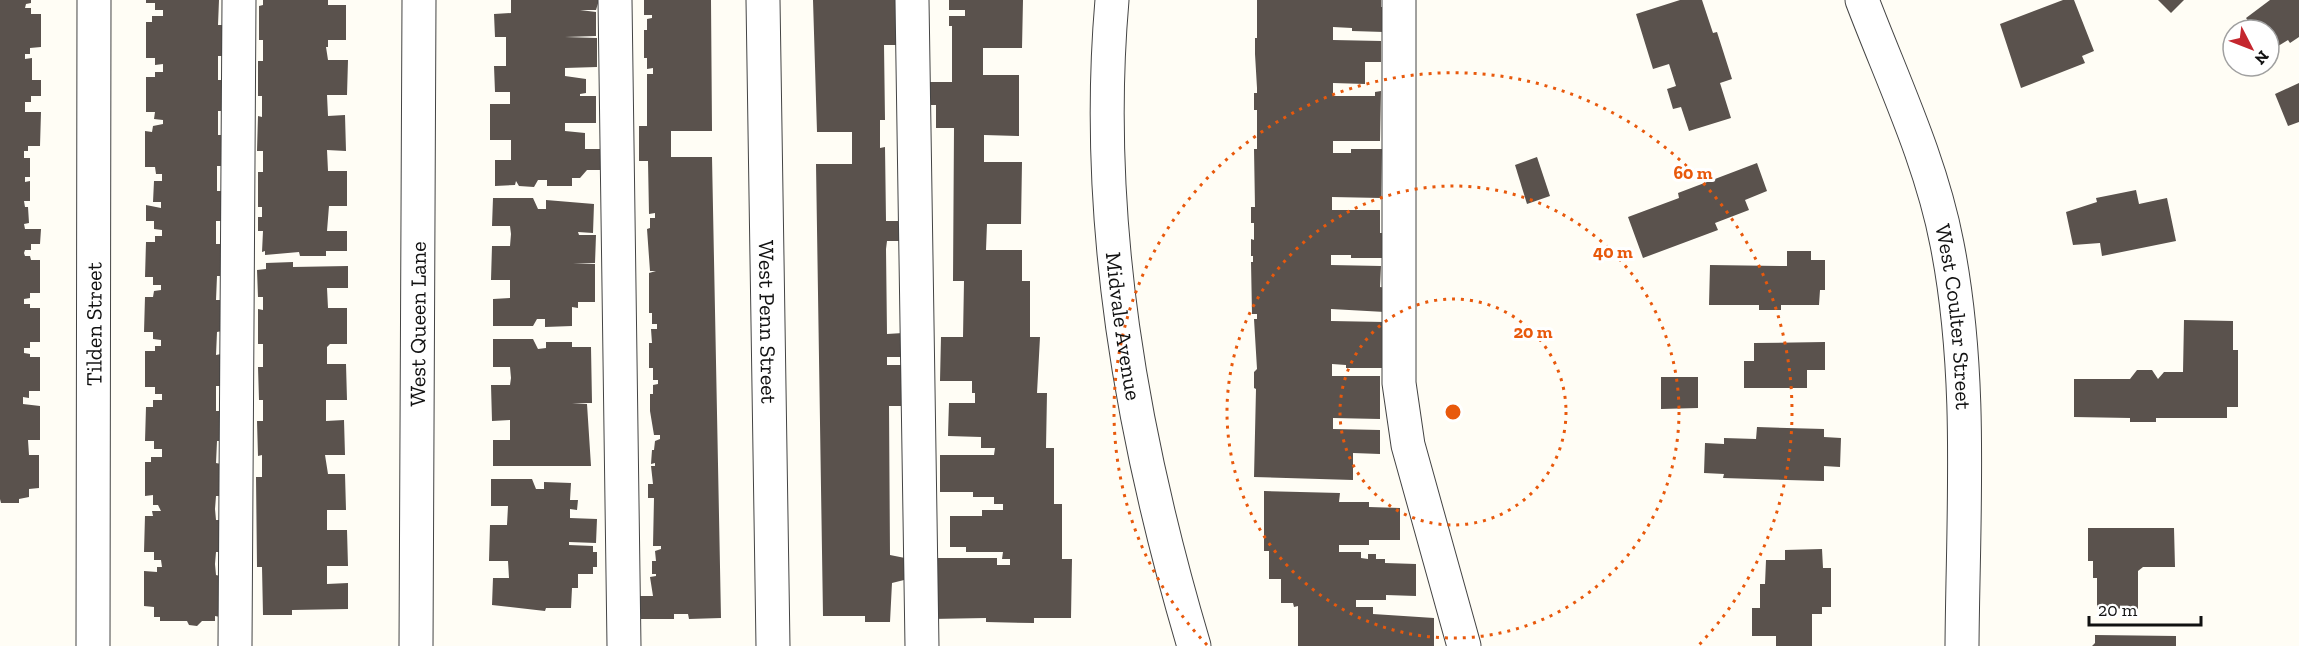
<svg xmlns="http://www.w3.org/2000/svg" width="2299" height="646" font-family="'Zilla Slab',serif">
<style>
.building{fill:#5a524d}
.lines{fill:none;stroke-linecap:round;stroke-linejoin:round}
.minor-casing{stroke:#444;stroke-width:35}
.minor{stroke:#fff;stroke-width:33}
.ring{fill:none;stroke:#e8590c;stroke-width:3;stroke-dasharray:3 6}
.labels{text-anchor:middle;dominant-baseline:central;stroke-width:6;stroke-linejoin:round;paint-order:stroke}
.street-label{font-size:22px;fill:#111;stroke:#fff}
.centre{fill:#e8590c;stroke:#fff;stroke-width:3}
.ring-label{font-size:18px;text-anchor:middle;font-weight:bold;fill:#e8590c;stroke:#fff;stroke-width:6;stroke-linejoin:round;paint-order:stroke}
</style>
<rect width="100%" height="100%" fill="#fffdf5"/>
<g class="building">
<path d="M0,0H31V3L26,4L25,8H31V14H41V47L30,48V54H25V59L32,58V80H41V96H31V102H25V112H41L40,146H28V151H24V158H30V177H25V182L30,181V201H24L25,207H28L29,223L24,224L25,229H41L40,244H31V250H25L24,253L25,256H30L31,260H40V293H30V298L24,299V304H30V308H40V342H30V348H24V353L30,354V357H40V391H29V398L23,397V404L40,406V440H28L29,455H39V488L29,489V497L19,499V503H1L0,499Z"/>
<path d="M146,0H219L218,25H223V56H218V80H223V111H218V135H223V166H217V191H222V221H216V244H222V276H217L216,300H222V331L217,332L216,355L221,354V386H216V411H221V441H217L216,463L221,464L220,496H216L215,509L216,520H221V552H216L215,564L216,575L220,576V617L215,616V621H202L197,626L189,625L187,621H160V617H154V607L144,606V571L157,572V567H162L161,560H154V552H144L145,516H153L152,511H161L158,505H153V495L145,496V462H151V457H162V449H154V441H145L146,407H153V400H162V394H155V387H145V351H155V346H161V340L153,339V332H144L145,297H153L154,291L161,290V285H153V277H145L146,242H155V236H162V230L154,229V221H146V205L161,208V202H153L154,181H162V174H156L155,167H145V131L152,132L153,126L163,124V120L154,119L155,112H146V77H155V72H163V64L155,65V58H146V22H152V16H163V10H155V3H146Z"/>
<path d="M263,0H328V5H346V40H328V47H326L328,60H348L347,95H327L328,116L345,115L346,151L327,150L328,171H347V206H329L327,231H347V251H326V256H300L299,252L265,255V251L262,252L263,231H258V217H262V207H258V172H263V151H257L258,116L262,117V96H258V61H263V40H259V6L263,5Z"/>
<path d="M511,0H599L596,10H580L596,12V36L565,37L597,38V67L565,68V76L586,79V93L580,94V96H596V123H565V131L585,133V149H600V170H587L580,178H572V186H547V180H538L534,187L519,186L516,181L515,185L495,186V160H511V140H490V104H510V92H495L494,66H506V37H495L494,14L511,13Z"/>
<path d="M644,0H711L712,131H671V157H712L721,618L689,619L688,614H674V619H636L639,596H653L650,577L656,576V574H652V561H656L655,551L661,549V546H653L654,498H648V484H653L651,466H655V463L651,464L652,450H654L655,441L660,439V435H654L650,411V394H653V385L658,384V380H653V368H649V343H652L651,329H657V324H652V313H649V273L656,271H650L647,229L650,228V218H655V213L649,214L648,161H639V126H647V74H653V68L647,69V58H644V30H647V19L652,18V15H644Z"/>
<path d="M813,0H897L898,45H884L885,120H880V148L885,147L886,221H901V241H887L886,249L887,334L903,333V357H887V365H904V406H889L890,555L905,558L904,580L892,583L890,622H865V616H823L816,164H852V132H817Z"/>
<path d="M949,0H1023L1022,48H983V75H1019V136L984,135V162H1022L1021,224H987L986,250H1022V281H1030V337H1040L1037,393H1047L1046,448H1054V504H1062V559H1072L1071,618H1034V623L986,622V618L931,619L938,587V558H997V565H1010V559H1002L1003,552H966V547H950V516H982V510H1003V504H994V497H973V492H940V455H994L995,448H981V437L948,436L949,403H975V393H972V381H940L941,337H963L964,281H953L954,128H936V105H923V82H952V26H949V16H965V10H949Z"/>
<path d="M1257,0H1381V7H1385L1384,32L1352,31V28L1333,27V40L1381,41V62H1365V84L1333,83V96H1375V92L1381,91L1380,141H1333V153H1351V149H1382L1381,198L1332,197V210H1380V233H1385L1384,258H1351V255H1331V265L1381,266L1380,287L1386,288L1385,312L1331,309V321L1385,322L1384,368H1346V365L1332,364V376H1380V419L1333,418V429L1380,430V454L1353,453V480L1254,477L1256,389L1254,388V372L1257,369L1254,319H1257V314H1252L1251,262H1253V256H1251V239L1254,240V223H1251V207H1255L1254,149H1257V110H1254V93H1257V88L1255,54V38H1257Z"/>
<path d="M1680,0H1702L1713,33L1717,32L1732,79L1720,83L1731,118L1689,131L1681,107L1673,109L1667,89L1676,86L1669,64L1653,69L1636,14Z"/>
<path d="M2063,0H2074L2094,51L2082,56L2085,63L2021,88L2000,24Z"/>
<path d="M2158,0H2184L2171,13Z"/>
<path d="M2270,0H2299V37L2290,43L2288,40L2270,51L2269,30H2255L2246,18Z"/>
<path d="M2299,83V122L2288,126L2275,94Z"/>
<path d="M1537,157L1550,196L1527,204L1515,165Z"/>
<path d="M1757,163L1767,191L1745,200L1749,210L1715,223L1718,230L1643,258L1628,217L1679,198L1678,193Z"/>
<path d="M2136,190L2139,204L2167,198L2176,241L2102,256L2100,243L2073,245L2066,212L2097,202L2096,198Z"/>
<path d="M493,198H533L538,209H546V200L594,204L593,233L578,232L579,235H596L595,263L573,264H595V302H578V308L572,307V326L545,327V319H537L533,326H493V299L510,298V280H491L492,246H510L511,234L510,226H492Z"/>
<path d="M1787,251H1811V260H1825V290H1820L1819,305H1781V310H1759V305H1709L1710,265L1787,266Z"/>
<path d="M293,262V267L348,266V288H327L328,308H347V344H330L327,347V364H346L347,400H326V421L344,420L345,455H325L328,474H345L346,510H327V530H347L348,566H327V584L348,583V609L292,610V615H263L262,567H257L256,477H262V455L258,456L257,421H263V400H259L258,367H263V344H258V309L263,310V297H258L257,270L266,269V263Z"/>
<path d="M2184,320L2233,321V350H2238V407H2227V418H2156V422H2130V418L2074,417V379H2130L2137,370H2152L2158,379L2164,372H2183Z"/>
<path d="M493,339H533L538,349L546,348V342H572V347H591L592,403H572L587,404L591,466H493V440H510V420L492,421L491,385H510L511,378L510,367H493Z"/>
<path d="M1825,342V370H1807V388H1744V361H1754V343Z"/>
<path d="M1661,377H1698V408L1661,409Z"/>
<path d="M1757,427L1824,429V437L1841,438L1840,467L1824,466V481L1723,478L1724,474L1704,473L1705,443L1724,444V438L1756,439Z"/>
<path d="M491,479H532L536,489H544V482L571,483L570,500H578L577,510L570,509V518L597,519L596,543L569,542V545L593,546V552H597V567H593V574H578V588H572L571,608H546L545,611L492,605L493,578H509L508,561H489L490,525H507L508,506H491Z"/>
<path d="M1264,491L1340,493L1339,502H1369V507L1400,508V540H1369V545H1339V552H1361V558L1368,559V554H1376V559H1385V563L1416,564V596L1386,595V600H1356V607H1373V614L1434,618V646H1298V606L1294,607L1293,603H1281V579H1269V551H1264Z"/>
<path d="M2088,528H2174L2175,567H2143L2138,571V609L2097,608V578H2093V561H2088Z"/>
<path d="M1822,549L1823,568H1831V607H1822V614H1812V646H1776V636H1752V608H1760V584H1765L1766,560H1785V550Z"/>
<path d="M2095,635L2176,636V646H2092L2095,643Z"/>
</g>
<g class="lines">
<defs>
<g id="minor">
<path d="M615,0L624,646"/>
<path id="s1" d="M763,0L773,646"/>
<path d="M912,0L922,646"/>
<path id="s2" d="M1112,0C1093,219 1132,437 1194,646"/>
<path d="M1399,0V383L1408,445L1464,646"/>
<path id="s3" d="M1862,0C1892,79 1931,160 1947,244C1973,376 1963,512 1962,646"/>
<path id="s4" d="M93,646L94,0"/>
<path d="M235,646L239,0"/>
<path id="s5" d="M416,646L419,0"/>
</g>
</defs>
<use href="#minor" class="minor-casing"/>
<use href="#minor" class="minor"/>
</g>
<g class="ring">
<circle cx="1453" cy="412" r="113"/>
<circle cx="1453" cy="412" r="226"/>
<path d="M1207 645A339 339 0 1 1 1699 645"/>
</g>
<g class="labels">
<g class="street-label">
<text stroke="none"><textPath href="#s3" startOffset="332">West Coulter Street</textPath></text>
<text stroke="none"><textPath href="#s4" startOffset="322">Tilden Street</textPath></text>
<text stroke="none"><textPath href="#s5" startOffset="322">West Queen Lane</textPath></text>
<text stroke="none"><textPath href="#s1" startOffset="322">West Penn Street</textPath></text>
<text stroke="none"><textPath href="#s2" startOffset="327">Midvale Avenue</textPath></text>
</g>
</g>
<circle cx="1453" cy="412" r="9" class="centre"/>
<g class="ring-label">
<text x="1693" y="179">60 m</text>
<text x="1613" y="258">40 m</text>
<text x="1533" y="338">20 m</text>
</g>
<g transform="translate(2251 48) rotate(132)"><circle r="28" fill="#ffffff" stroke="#a0a0a0" stroke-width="1.5"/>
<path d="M0-4.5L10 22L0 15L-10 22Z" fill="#c4262e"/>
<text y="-9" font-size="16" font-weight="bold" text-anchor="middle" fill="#111111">N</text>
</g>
<path d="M2089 616v9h112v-9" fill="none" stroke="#111111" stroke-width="3"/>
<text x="2098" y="616" font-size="18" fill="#111111" stroke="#ffffff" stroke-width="4.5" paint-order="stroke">20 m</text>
</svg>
